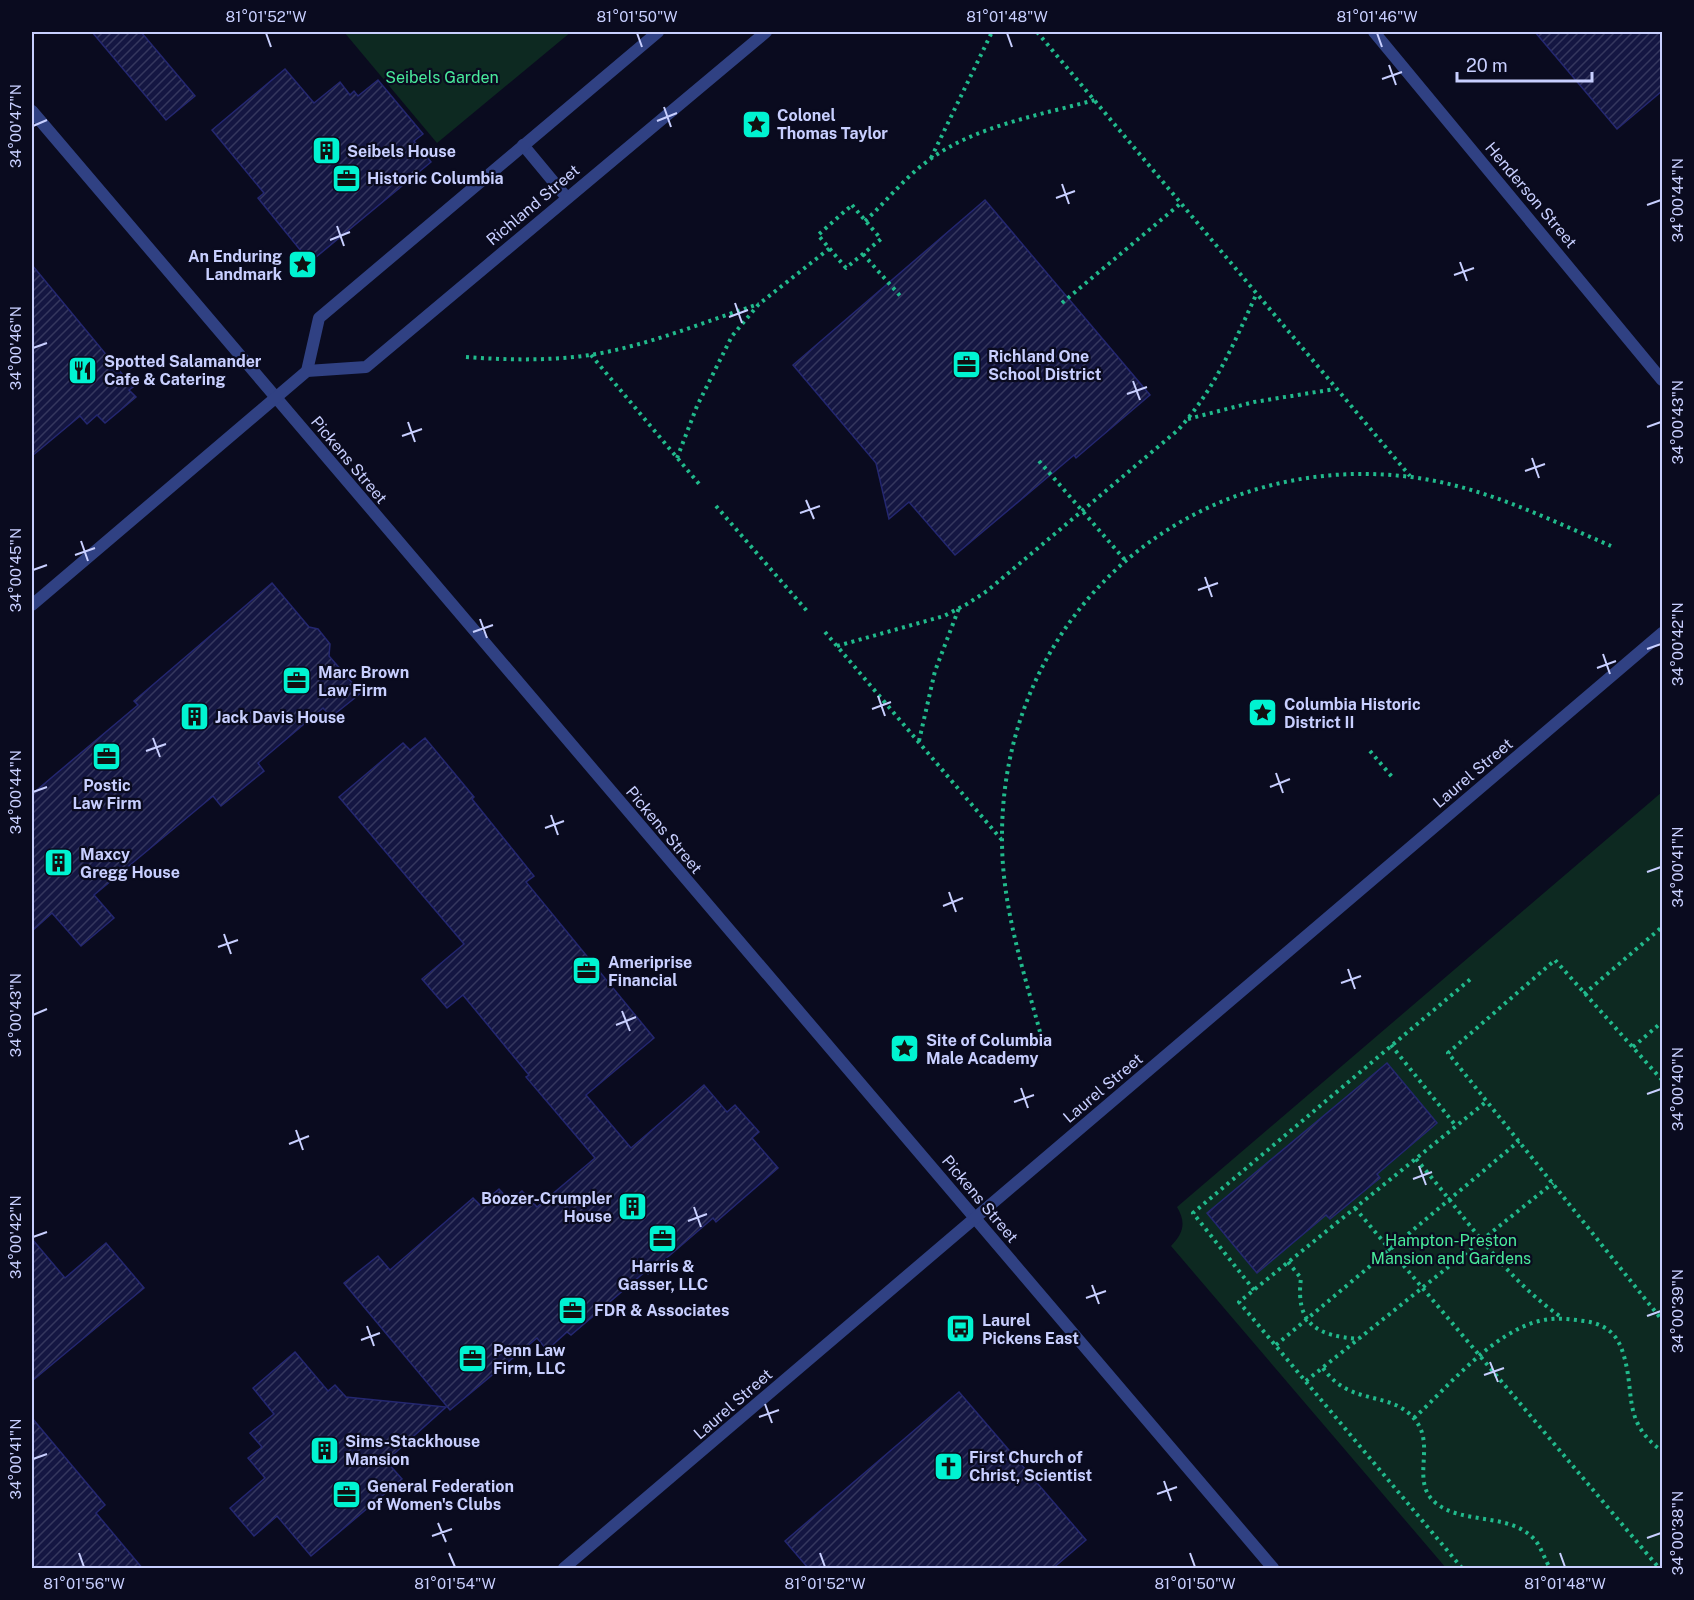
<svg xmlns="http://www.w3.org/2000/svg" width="1694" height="1600" font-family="'Public Sans',sans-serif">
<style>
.garden{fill:#0d2921}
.building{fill:url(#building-hatch);stroke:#242770;stroke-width:1.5}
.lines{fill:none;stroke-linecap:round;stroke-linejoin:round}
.path{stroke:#21ba8c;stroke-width:4;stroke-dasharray:3 4.5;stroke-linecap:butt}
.tertiary{stroke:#304183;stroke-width:12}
.ticks{fill:none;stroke:#c8cfff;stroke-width:2}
.labels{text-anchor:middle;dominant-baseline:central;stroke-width:4.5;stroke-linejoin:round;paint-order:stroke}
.park-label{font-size:16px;fill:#49ea9b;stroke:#0a0b1f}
.poi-label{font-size:16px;font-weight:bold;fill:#c8cfff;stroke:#0a0b1f;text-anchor:start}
.street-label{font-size:16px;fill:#c8cfff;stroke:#0a0b1f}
.neatline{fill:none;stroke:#c8cfff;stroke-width:2}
.ticks-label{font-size:15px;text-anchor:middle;fill:#c8cfff}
</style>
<defs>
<pattern id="building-hatch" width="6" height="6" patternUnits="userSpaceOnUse" patternTransform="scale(1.5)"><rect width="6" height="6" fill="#141642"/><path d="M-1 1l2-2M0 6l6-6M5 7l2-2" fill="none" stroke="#35375e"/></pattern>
</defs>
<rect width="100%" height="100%" fill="#0a0b1f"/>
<g class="garden">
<path d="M344,32H571L437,143Z"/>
<path d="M1662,792V1568H1446L1171,1246C1184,1233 1186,1222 1177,1207Z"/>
</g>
<g class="building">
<path d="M92,32H141L195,96L166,120Z"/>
<path d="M1535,32H1662V91L1617,129Z"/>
<path d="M285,69L314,103L340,82L350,95L354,91L358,96L378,80L423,134L414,141L431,162L310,262L258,198L264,193L212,130Z"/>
<path d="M985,200L1150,395L1076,458L1074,455L955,555L909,502L889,519L876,463L793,365Z"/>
<path d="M32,265L133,387L129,390L136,397L105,423L97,415L87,424L80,416L32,456Z"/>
<path d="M272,583L309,627L318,629L330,644L329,656L361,693L331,717L323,708L258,763L264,771L221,806L213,796L94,895L114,918L81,946L52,913L32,931V794L138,705L134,701Z"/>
<path d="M425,738L474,797L472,799L534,876L526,882L654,1038L586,1095L631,1148L704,1085L727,1112L735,1105L759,1132L752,1138L778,1168L716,1222L713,1218L648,1274L646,1271L571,1335L567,1332L547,1350L537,1338L450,1410L344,1283L378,1256L390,1270L473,1198L480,1205L499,1189L510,1201L522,1191L537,1207L595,1158L526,1077L529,1075L463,995L447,1008L422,979L464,944L339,797L403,743L410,750Z"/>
<path d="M1387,1063L1437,1123L1377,1174L1380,1178L1330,1219L1326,1215L1257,1273L1207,1213Z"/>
<path d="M32,1239L65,1278L106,1243L144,1288L32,1381Z"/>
<path d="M295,1352L328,1391L335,1385L346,1397L446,1407L386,1461L402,1479L311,1556L277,1516L254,1536L230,1508L265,1478L248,1458L262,1447L250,1433L274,1414L253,1388Z"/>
<path d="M959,1392L1086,1540L1052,1569H809L785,1541Z"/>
<path d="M32,1418L105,1505L96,1513L143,1569H32Z"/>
</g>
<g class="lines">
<g class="path">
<path d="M1037,32L1410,476"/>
<path d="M931,158L992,32"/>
<path d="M852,205L881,239L846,268L818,235Z"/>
<path d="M865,221C887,201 905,177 929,160C975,126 1040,115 1095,100"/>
<path d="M863,254L902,298"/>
<path d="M1062,303L1180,204"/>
<path d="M591,355L700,485"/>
<path d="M466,357C507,360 549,361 590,355C647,346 704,322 759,304"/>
<path d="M1188,419L1254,402L1335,389"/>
<path d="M677,458L697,406L732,336L759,304L830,248"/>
<path d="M1039,461L1125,560"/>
<path d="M716,506L807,611"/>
<path d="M825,632L1001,839"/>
<path d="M837,646L944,616L967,604L987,591L1178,430C1215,389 1233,345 1256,295"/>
<path d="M919,741L935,671L959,608"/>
<path d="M1370,751L1393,778"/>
<path d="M1584,994L1662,927"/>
<path d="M1040,1032C1023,969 1002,906 1002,840C1000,616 1188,449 1411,477C1482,486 1546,518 1611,546"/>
<path d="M1391,1045L1456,1126"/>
<path d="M1633,1047L1662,1022"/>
<path d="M1662,1080L1555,960L1448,1053L1662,1320"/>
<path d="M1416,1159C1463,1213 1502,1276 1561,1317"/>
<path d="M1355,1208L1659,1568"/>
<path d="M1288,1262L1301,1278C1295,1324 1317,1336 1359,1339"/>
<path d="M1254,1290L1193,1213L1473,977"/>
<path d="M1276,1345L1519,1141"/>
<path d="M1323,1368C1351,1408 1392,1389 1416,1421C1436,1447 1409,1483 1437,1504C1465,1525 1510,1512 1535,1540C1541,1547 1545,1560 1550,1568"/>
<path d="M1306,1381L1553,1183"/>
<path d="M1414,1418C1449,1386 1492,1333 1539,1321C1554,1317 1569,1319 1584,1321C1605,1324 1617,1333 1623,1353C1636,1393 1621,1421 1662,1451"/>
<path d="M1462,1568L1239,1302L1487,1101"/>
</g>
<g class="tertiary">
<path d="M1374,32L1662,380"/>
<path d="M32,111L1273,1568"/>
<path d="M523,145L567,198"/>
<path d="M307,371L319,318L658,32"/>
<path d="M32,605L307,371L366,367L766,32"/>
<path d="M564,1568L1662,633"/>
</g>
</g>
<path class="ticks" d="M266,33L271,47M637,33L642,47M1007,33L1012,47M1377,33L1382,47M1389,65L1396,85M1382,79L1402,72M664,107L671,127M657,121L677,113M33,126L47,120M1062,184L1069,204M1056,198L1075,191M1647,205L1661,200M337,226L344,246M330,240L350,232M1460,262L1467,281M1454,275L1474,268M735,303L742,323M729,317L748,310M33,348L47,343M1133,381L1140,400M1127,394L1147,387M408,422L415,442M1647,427L1661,422M402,436L422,429M1532,458L1539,478M1525,471L1545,464M806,500L814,519M800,513L820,506M81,541L88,561M75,555L95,548M33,570L47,565M1205,577L1212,597M1198,590L1218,583M480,619L487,638M473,632L493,625M1647,649L1661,644M1603,654L1610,674M1597,668L1616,661M878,696L885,716M872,709L891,702M153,738L160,757M146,751L166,744M1276,773L1283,793M1270,787L1290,779M33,792L47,787M551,815L558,835M545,828L564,821M1647,872L1661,867M949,892L956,912M943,906L963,898M224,934L231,954M218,947L238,940M1348,969L1355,989M1341,983L1361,976M622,1011L630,1031M33,1015L47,1009M616,1025L636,1017M1021,1088L1028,1108M1647,1094L1661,1089M1014,1102L1034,1095M296,1130L303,1150M289,1144L309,1136M1419,1166L1426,1185M1413,1179L1432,1172M694,1207L701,1227M688,1221L707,1214M33,1237L47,1232M1092,1285L1099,1304M1086,1298L1106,1291M1647,1316L1661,1311M367,1326L374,1346M361,1340L380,1333M1490,1362L1498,1382M1484,1375L1504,1368M765,1404L772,1423M759,1417L779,1410M33,1459L47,1454M1164,1481L1171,1501M1157,1494L1177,1487M438,1523L446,1542M432,1536L452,1529M1647,1538L1661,1533M79,1553L84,1567M449,1553L455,1567M820,1553L825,1567M1190,1553L1195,1567M1560,1553L1565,1567"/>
<defs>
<symbol id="sight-square" viewBox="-11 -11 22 22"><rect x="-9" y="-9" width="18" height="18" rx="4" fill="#00f3d1" stroke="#0a0b1f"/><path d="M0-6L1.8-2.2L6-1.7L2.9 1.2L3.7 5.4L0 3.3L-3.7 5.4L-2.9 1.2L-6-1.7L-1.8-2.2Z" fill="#111"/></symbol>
<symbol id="building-square" viewBox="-11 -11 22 22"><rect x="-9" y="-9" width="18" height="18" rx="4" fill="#00f3d1" stroke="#0a0b1f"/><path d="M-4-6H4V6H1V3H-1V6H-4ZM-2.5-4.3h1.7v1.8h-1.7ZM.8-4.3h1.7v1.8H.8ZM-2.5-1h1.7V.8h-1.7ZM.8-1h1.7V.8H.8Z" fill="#111"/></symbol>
<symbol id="office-square" viewBox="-11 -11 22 22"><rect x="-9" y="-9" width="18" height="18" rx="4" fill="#00f3d1" stroke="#0a0b1f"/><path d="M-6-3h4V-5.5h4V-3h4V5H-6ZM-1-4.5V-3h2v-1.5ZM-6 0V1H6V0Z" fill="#111"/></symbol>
<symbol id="restaurant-square" viewBox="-11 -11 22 22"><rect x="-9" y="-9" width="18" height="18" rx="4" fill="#00f3d1" stroke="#0a0b1f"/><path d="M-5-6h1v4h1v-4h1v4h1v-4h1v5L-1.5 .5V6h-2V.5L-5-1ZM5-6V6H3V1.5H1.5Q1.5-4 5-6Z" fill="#111"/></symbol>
<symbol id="bus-square" viewBox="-11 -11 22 22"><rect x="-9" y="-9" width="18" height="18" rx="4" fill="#00f3d1" stroke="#0a0b1f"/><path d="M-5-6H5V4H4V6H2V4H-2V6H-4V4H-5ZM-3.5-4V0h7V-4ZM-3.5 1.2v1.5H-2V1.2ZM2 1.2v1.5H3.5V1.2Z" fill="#111"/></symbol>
<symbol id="church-square" viewBox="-11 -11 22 22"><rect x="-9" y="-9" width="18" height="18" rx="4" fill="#00f3d1" stroke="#0a0b1f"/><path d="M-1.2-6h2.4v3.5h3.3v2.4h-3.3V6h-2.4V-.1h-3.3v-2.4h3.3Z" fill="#111"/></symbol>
</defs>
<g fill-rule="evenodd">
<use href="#sight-square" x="740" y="108" width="33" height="33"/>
<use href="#building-square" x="310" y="134" width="33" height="33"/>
<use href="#office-square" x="330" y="162" width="33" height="33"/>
<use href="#sight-square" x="286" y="248" width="33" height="33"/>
<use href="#office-square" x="950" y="348" width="33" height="33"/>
<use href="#restaurant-square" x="66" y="354" width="33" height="33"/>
<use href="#office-square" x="280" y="664" width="33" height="33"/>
<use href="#sight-square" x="1246" y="696" width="33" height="33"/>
<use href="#building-square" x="178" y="700" width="33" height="33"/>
<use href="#office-square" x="90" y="740" width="33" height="33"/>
<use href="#building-square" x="42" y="846" width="33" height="33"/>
<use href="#office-square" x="570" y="954" width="33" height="33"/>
<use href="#sight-square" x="888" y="1032" width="33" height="33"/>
<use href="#building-square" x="616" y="1190" width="33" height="33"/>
<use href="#office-square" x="646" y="1222" width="33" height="33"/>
<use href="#office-square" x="556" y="1294" width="33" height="33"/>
<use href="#bus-square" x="944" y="1312" width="33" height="33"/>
<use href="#office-square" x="456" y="1342" width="33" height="33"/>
<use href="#building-square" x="308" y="1434" width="33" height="33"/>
<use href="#church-square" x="932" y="1450" width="33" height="33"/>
<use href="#office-square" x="330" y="1478" width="33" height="33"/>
</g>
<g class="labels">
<g class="park-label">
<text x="442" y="77">Seibels Garden</text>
<text x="1451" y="1240">Hampton-Preston<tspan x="1451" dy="18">Mansion and Gardens</tspan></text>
</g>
<g class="poi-label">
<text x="777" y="115">Colonel<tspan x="777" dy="18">Thomas Taylor</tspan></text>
<text x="347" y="151">Seibels House</text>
<text x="367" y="178">Historic Columbia</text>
<text x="282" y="256" text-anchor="end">An Enduring<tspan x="282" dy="18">Landmark</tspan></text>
<text x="988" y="356">Richland One<tspan x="988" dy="18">School District</tspan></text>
<text x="104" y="361">Spotted Salamander<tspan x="104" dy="18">Cafe &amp; Catering</tspan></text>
<text x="318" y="672">Marc Brown<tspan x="318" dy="18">Law Firm</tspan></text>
<text x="1284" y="704">Columbia Historic<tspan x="1284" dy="18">District II</tspan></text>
<text x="215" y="717">Jack Davis House</text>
<text x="107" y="785" text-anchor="middle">Postic<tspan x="107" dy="18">Law Firm</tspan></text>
<text x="80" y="854">Maxcy<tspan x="80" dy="18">Gregg House</tspan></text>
<text x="608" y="962">Ameriprise<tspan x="608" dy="18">Financial</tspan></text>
<text x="926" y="1040">Site of Columbia<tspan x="926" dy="18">Male Academy</tspan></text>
<text x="612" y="1198" text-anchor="end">Boozer-Crumpler<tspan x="612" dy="18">House</tspan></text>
<text x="663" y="1266" text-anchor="middle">Harris &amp;<tspan x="663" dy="18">Gasser, LLC</tspan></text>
<text x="594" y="1310">FDR &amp; Associates</text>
<text x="982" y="1320">Laurel<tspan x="982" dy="18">Pickens East</tspan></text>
<text x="493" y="1350">Penn Law<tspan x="493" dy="18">Firm, LLC</tspan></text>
<text x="345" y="1441">Sims-Stackhouse<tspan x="345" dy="18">Mansion</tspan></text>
<text x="969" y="1457">First Church of<tspan x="969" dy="18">Christ, Scientist</tspan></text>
<text x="367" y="1486">General Federation<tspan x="367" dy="18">of Women's Clubs</tspan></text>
</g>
<g class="street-label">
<text transform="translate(1531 195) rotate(50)">Henderson Street</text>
<text transform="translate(533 205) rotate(-40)">Richland Street</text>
<text transform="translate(349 460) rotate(50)">Pickens Street</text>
<text transform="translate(1473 773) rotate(-40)">Laurel Street</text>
<text transform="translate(664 830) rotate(50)">Pickens Street</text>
<text transform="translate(1103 1088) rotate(-40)">Laurel Street</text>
<text transform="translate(980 1199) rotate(50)">Pickens Street</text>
<text transform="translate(733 1404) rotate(-41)">Laurel Street</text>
</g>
</g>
<rect width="1694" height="1600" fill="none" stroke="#0a0b1f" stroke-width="66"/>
<path d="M1457 72v9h135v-9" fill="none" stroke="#c8cfff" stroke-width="3"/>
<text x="1466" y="72" font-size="18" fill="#c8cfff" stroke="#0a0b1f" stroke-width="4.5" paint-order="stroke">20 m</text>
<rect x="33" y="33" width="1628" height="1534" class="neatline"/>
<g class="ticks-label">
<text x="266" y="22">81°01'52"W</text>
<text x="637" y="22">81°01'50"W</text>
<text x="1007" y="22">81°01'48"W</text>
<text x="1377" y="22">81°01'46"W</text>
<text transform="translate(16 126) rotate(-90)" y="5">34°00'47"N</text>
<text transform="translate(1678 200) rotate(-90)" y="5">34°00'44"N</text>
<text transform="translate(16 348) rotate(-90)" y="5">34°00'46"N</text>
<text transform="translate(1678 422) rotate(-90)" y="5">34°00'43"N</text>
<text transform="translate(16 570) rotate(-90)" y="5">34°00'45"N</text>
<text transform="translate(1678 644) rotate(-90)" y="5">34°00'42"N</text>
<text transform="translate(16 792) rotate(-90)" y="5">34°00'44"N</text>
<text transform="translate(1678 867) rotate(-90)" y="5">34°00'41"N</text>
<text transform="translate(16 1015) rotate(-90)" y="5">34°00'43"N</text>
<text transform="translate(1678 1089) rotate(-90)" y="5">34°00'40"N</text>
<text transform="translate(16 1237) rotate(-90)" y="5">34°00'42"N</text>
<text transform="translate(1678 1311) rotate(-90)" y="5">34°00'39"N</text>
<text transform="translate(16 1459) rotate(-90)" y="5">34°00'41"N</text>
<text transform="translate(1678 1533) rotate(-90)" y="5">34°00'38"N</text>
<text x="84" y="1589">81°01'56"W</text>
<text x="455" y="1589">81°01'54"W</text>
<text x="825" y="1589">81°01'52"W</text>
<text x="1195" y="1589">81°01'50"W</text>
<text x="1565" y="1589">81°01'48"W</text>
</g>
</svg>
